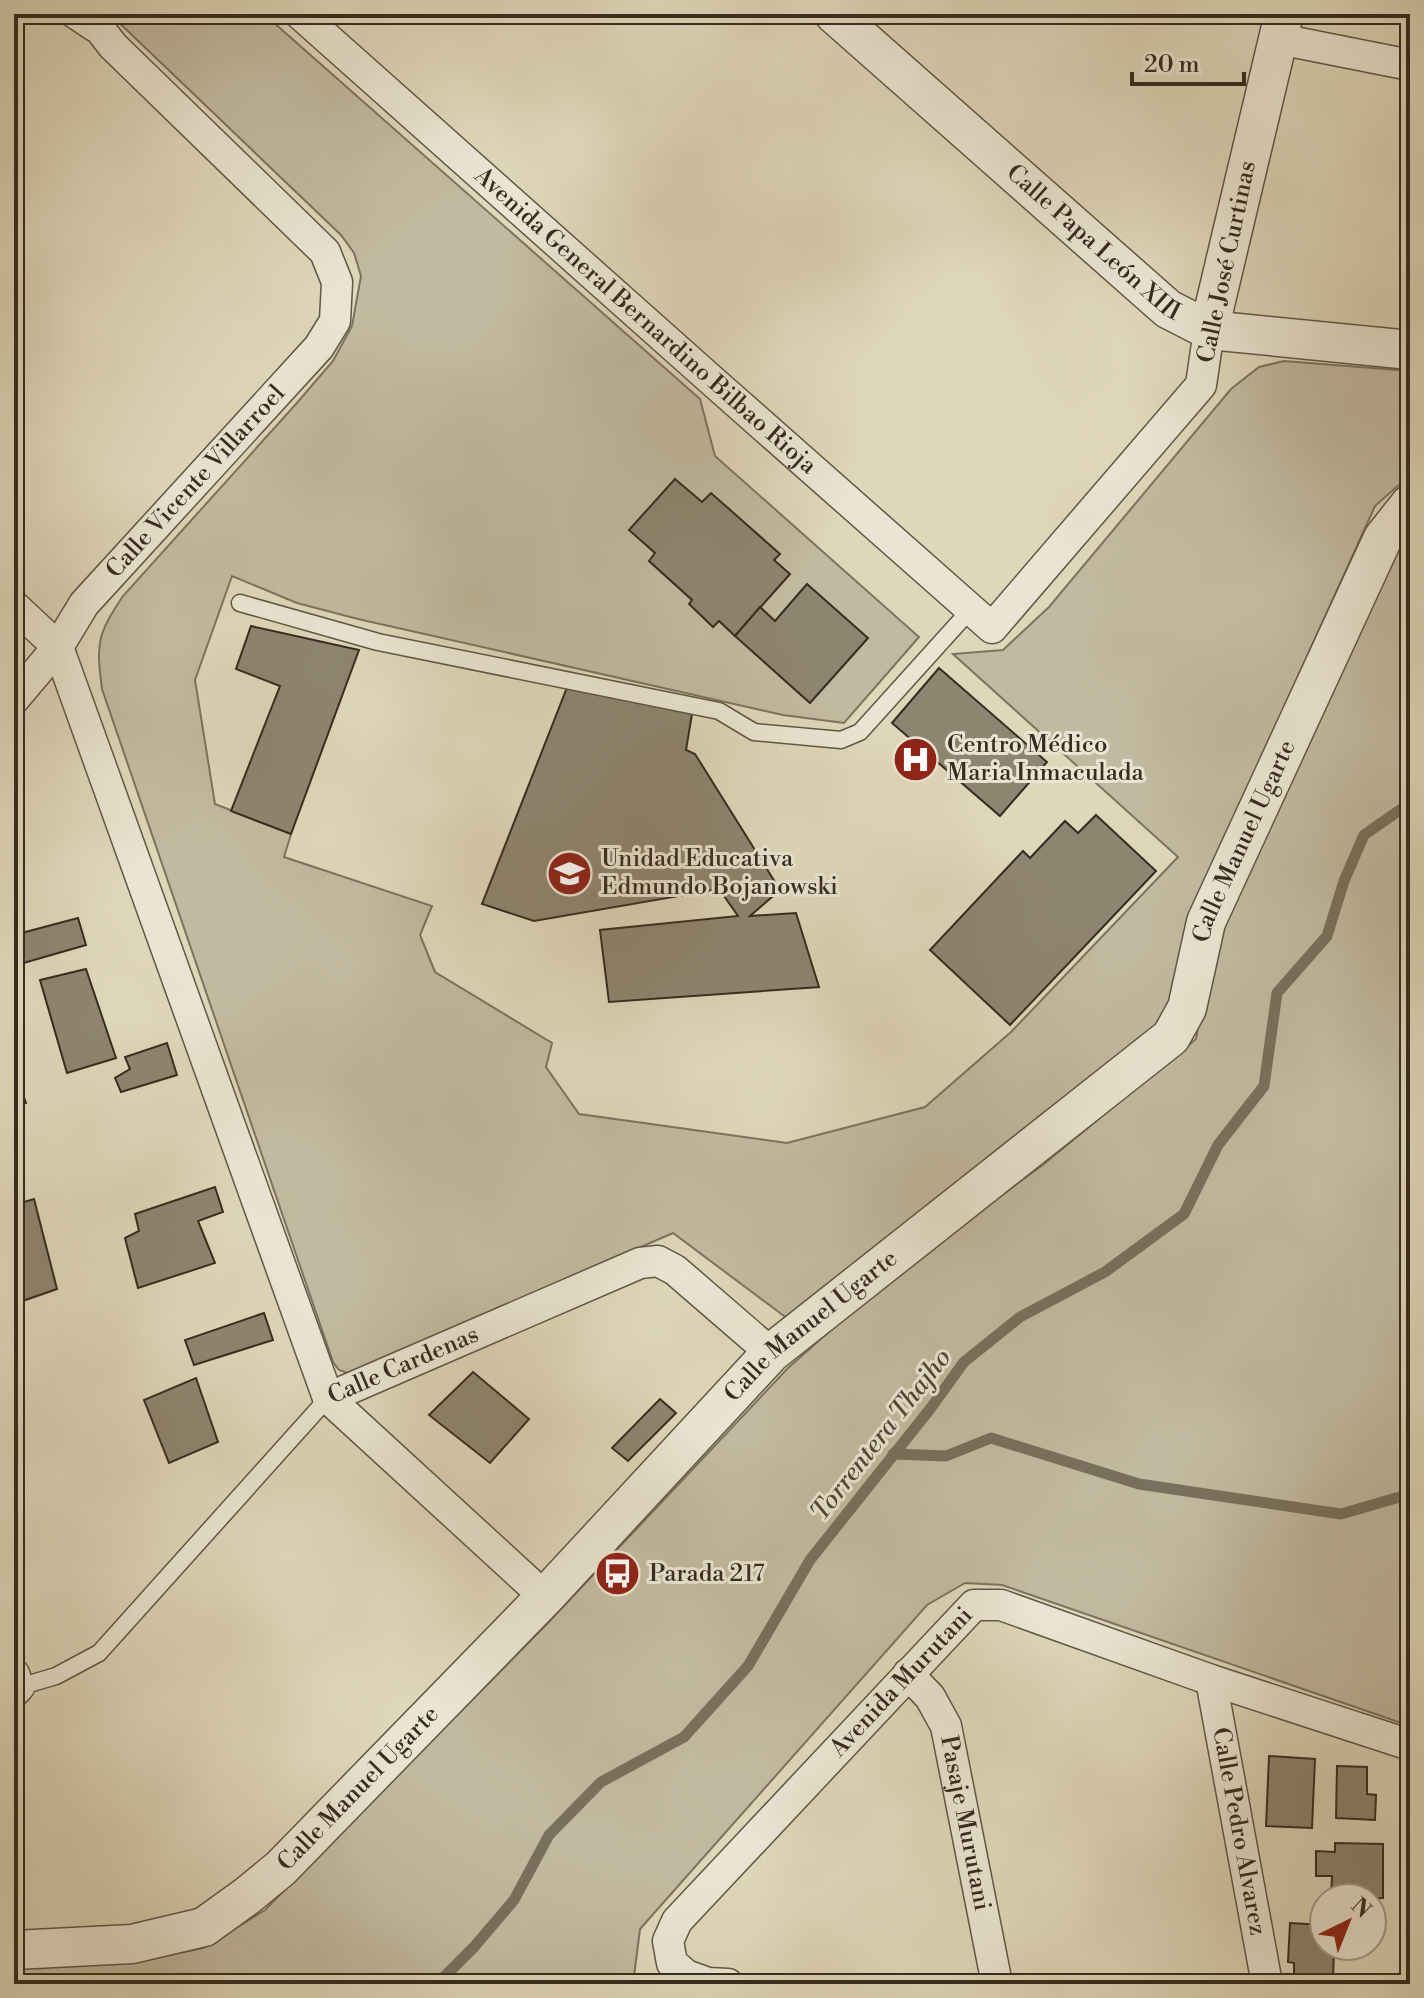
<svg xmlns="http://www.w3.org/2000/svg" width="1424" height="1998" font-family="'Libre Bodoni',serif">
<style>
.green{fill:#c2baa0;stroke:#7c7360;stroke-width:2}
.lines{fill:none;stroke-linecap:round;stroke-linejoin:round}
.stream{stroke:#79705d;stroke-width:11}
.building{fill:#8e8570;stroke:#362c20;stroke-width:2}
.service-casing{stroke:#605746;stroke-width:19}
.minor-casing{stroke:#605746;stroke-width:33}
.tertiary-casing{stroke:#605746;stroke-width:41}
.service{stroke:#eae5d2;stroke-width:16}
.minor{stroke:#eae5d2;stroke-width:30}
.tertiary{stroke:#eae5d2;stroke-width:38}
.labels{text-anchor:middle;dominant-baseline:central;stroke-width:6;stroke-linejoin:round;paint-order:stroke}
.street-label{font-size:24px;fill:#362c20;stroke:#eae5d2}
.poi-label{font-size:24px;fill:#362c20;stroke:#eae5d2;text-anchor:start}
.water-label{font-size:26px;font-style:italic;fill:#52483a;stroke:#eae5d2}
</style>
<rect width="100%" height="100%" fill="#dfd7ba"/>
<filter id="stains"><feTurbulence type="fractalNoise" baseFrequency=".0025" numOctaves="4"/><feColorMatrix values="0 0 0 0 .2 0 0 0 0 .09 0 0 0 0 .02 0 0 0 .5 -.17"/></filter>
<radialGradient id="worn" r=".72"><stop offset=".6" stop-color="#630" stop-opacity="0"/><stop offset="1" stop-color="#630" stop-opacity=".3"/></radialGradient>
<g class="green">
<path d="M110,14H264L700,399L715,456L919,637L844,723L783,715L358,619L297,603L232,576L195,680L215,804L291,834L284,857L432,906L420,935L435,972L552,1043L546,1067L579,1114L787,1143L925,1107L1011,1032L1178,857L953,654L1003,650L1049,607L1231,389L1259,367L1284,361L1410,371V475L1375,506L1218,853L1176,992L1162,1021L1139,1044L1008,1141L788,1319L673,1233L350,1374L339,1370L333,1362L102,689C96,643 97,635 123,596L296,404L333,361L352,326L361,276L354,253L341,235Z"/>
<path d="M1410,523V1726L1002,1585L965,1583L927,1605L640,1929L633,1984H14V1965L130,1963L203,1948L265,1910L545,1626L788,1368L899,1270L1044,1164L1196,1039L1214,934Z"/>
</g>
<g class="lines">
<g class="stream">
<path d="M893,1454L946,1456L991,1438L1139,1484L1341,1514L1410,1494"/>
<path d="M437,1984L474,1947L514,1900L549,1835L601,1782L684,1737L748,1666L810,1560L930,1409L964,1362L1020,1317L1105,1272L1184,1214L1218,1145L1264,1086L1277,993L1327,936L1344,881L1364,835L1410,803"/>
</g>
</g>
<g class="building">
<path d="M675,479L702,502L711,493L780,554L774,560L790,574L735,636L719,621L713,627L689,604L692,600L649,561L655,553L629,530Z"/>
<path d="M807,584L868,638L810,703L735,636L760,607L775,621Z"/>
<path d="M251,626L359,650L291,834L231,811L280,686L236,669Z"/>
<path d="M939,668L1047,762L1000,816L892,723Z"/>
<path d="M568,685L692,714L686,750L695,754L780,890L750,916L796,913L819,987L609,1002L600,930L738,916L719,889L534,921L482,904Z"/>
<path d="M1096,815L1156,871L1010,1025L930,950L1023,851L1030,858L1065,821L1078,833Z"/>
<path d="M78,918L86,945L20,964L14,949V935Z"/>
<path d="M86,969L116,1058L67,1073L40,980Z"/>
<path d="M167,1043L177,1075L121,1092L115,1078L130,1069L125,1057Z"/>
<path d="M14,1071L26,1103L14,1107Z"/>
<path d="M215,1187L223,1212L198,1221L215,1263L138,1288L125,1238L139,1231L135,1214Z"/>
<path d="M34,1199L57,1289L14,1304V1205Z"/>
<path d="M264,1313L273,1340L194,1365L185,1340Z"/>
<path d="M473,1372L529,1419L490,1463L429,1415Z"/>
<path d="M196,1378L218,1442L169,1463L144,1400Z"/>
<path d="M660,1399L676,1413L628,1461L612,1448Z"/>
<path d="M1269,1756L1315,1759L1312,1828L1266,1826Z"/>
<path d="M1337,1766L1367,1767V1794L1376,1795L1375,1820L1336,1818Z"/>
<path d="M1335,1843L1383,1844V1898H1331L1332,1876H1316V1851L1335,1852Z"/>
<path d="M1410,1913V1984H1402V1914Z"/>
<path d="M1290,1923L1324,1925V1946H1334L1333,1984H1294V1963L1288,1962Z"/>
</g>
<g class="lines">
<defs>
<g id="service">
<path d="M64,14L91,32"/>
<path d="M240,603L378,642L719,711L754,732L841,740L860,732L971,609"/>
<path d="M19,1687L56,1676L99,1653L328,1398"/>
</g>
<g id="minor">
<path id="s1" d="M300,14L718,386L992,628L1201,385L1209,330"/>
<path d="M1279,39L1410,65"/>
<path d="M14,606L58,647L328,1398L545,1597"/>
<path id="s2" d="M14,699L58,647L84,604L319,347L335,321L337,282L325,252L113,46L88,14"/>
<path id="s3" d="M328,1398L640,1263L658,1261L675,1270L771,1353"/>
<path d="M14,1674L19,1687L14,1692"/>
<path id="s4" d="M908,1674L930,1697L946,1726L997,1984"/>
<path id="s5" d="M1211,1680L1265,1973V1984"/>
<path id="s6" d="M728,1984L708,1983L686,1975L672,1963L668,1941L677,1921L974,1605H1001L1211,1680L1410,1745"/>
</g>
<g id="tertiary">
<path id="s7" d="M834,14L1168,309L1209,330L1410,350"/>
<path d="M1209,330L1284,14"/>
<path id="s8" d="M14,1950L132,1944L204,1927L247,1896L281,1868L545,1597L771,1353L1171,1037L1187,1008L1206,922L1383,538L1410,504"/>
</g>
</defs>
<use href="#service" class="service-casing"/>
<use href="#minor" class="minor-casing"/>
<use href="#tertiary" class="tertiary-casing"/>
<use href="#service" class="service"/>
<use href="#minor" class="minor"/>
<use href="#tertiary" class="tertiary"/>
</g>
<defs>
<symbol id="hospital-disc" viewBox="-11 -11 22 22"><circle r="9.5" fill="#8f2418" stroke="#eae5d2"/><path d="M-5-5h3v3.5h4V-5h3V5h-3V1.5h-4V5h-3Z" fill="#fff"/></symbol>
<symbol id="school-disc" viewBox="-11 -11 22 22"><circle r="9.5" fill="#8f2418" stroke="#eae5d2"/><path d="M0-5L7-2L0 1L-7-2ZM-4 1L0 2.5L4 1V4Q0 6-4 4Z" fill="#fff"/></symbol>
<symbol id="bus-disc" viewBox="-11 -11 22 22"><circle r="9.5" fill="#8f2418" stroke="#eae5d2"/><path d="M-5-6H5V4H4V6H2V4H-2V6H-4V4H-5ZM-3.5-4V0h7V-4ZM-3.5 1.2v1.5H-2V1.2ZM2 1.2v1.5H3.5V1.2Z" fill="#fff"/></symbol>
</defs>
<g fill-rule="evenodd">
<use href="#hospital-disc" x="890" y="734" width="51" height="51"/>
<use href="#school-disc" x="544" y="848" width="51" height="51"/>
<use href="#bus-disc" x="592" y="1548" width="51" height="51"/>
</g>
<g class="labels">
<g class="street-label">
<text stroke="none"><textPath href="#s7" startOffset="346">Calle Papa León XIII</textPath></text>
<text transform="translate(1227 262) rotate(-78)">Calle José Curtinas</text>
<text stroke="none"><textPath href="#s1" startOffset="462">Avenida General Bernardino Bilbao Rioja</textPath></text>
<text stroke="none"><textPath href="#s2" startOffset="284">Calle Vicente Villarroel</textPath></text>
<text stroke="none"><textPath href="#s8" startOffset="1720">Calle Manuel Ugarte</textPath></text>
<text stroke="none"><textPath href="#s8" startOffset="1048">Calle Manuel Ugarte</textPath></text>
<text stroke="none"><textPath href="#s3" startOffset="82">Calle Cardenas</textPath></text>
<text stroke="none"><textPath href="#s6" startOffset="434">Avenida Murutani</textPath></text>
<text stroke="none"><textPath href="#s8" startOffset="400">Calle Manuel Ugarte</textPath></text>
<text stroke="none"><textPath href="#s4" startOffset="164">Pasaje Murutani</textPath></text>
<text stroke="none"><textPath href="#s5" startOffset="154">Calle Pedro Alvarez</textPath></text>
</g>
<g class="poi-label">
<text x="947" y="745">Centro Médico<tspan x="947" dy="28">Maria Inmaculada</tspan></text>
<text x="601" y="859">Unidad Educativa<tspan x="601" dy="28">Edmundo Bojanowski</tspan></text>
<text x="649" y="1574">Parada 217</text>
</g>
<g class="water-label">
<text transform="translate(881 1435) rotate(-52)">Torrentera Thajho</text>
</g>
</g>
<rect width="1424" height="1998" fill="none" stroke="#dfd7ba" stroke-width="48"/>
<rect x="16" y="16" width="1392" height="1966" fill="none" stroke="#362c20" stroke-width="4"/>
<rect x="24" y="24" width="1376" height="1950" fill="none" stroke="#362c20" stroke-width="2"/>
<g transform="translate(1348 1922) rotate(43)"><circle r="38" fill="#eae5d2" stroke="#a29b8b" stroke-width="2"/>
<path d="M0-6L14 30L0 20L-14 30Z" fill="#8f2418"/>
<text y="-12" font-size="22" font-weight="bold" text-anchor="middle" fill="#362c20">N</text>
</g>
<path d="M1132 72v12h112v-12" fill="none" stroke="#362c20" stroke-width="4"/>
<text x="1144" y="72" font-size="24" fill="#362c20" stroke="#eae5d2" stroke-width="6" paint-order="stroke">20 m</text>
<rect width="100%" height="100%" filter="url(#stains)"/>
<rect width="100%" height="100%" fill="url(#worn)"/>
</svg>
